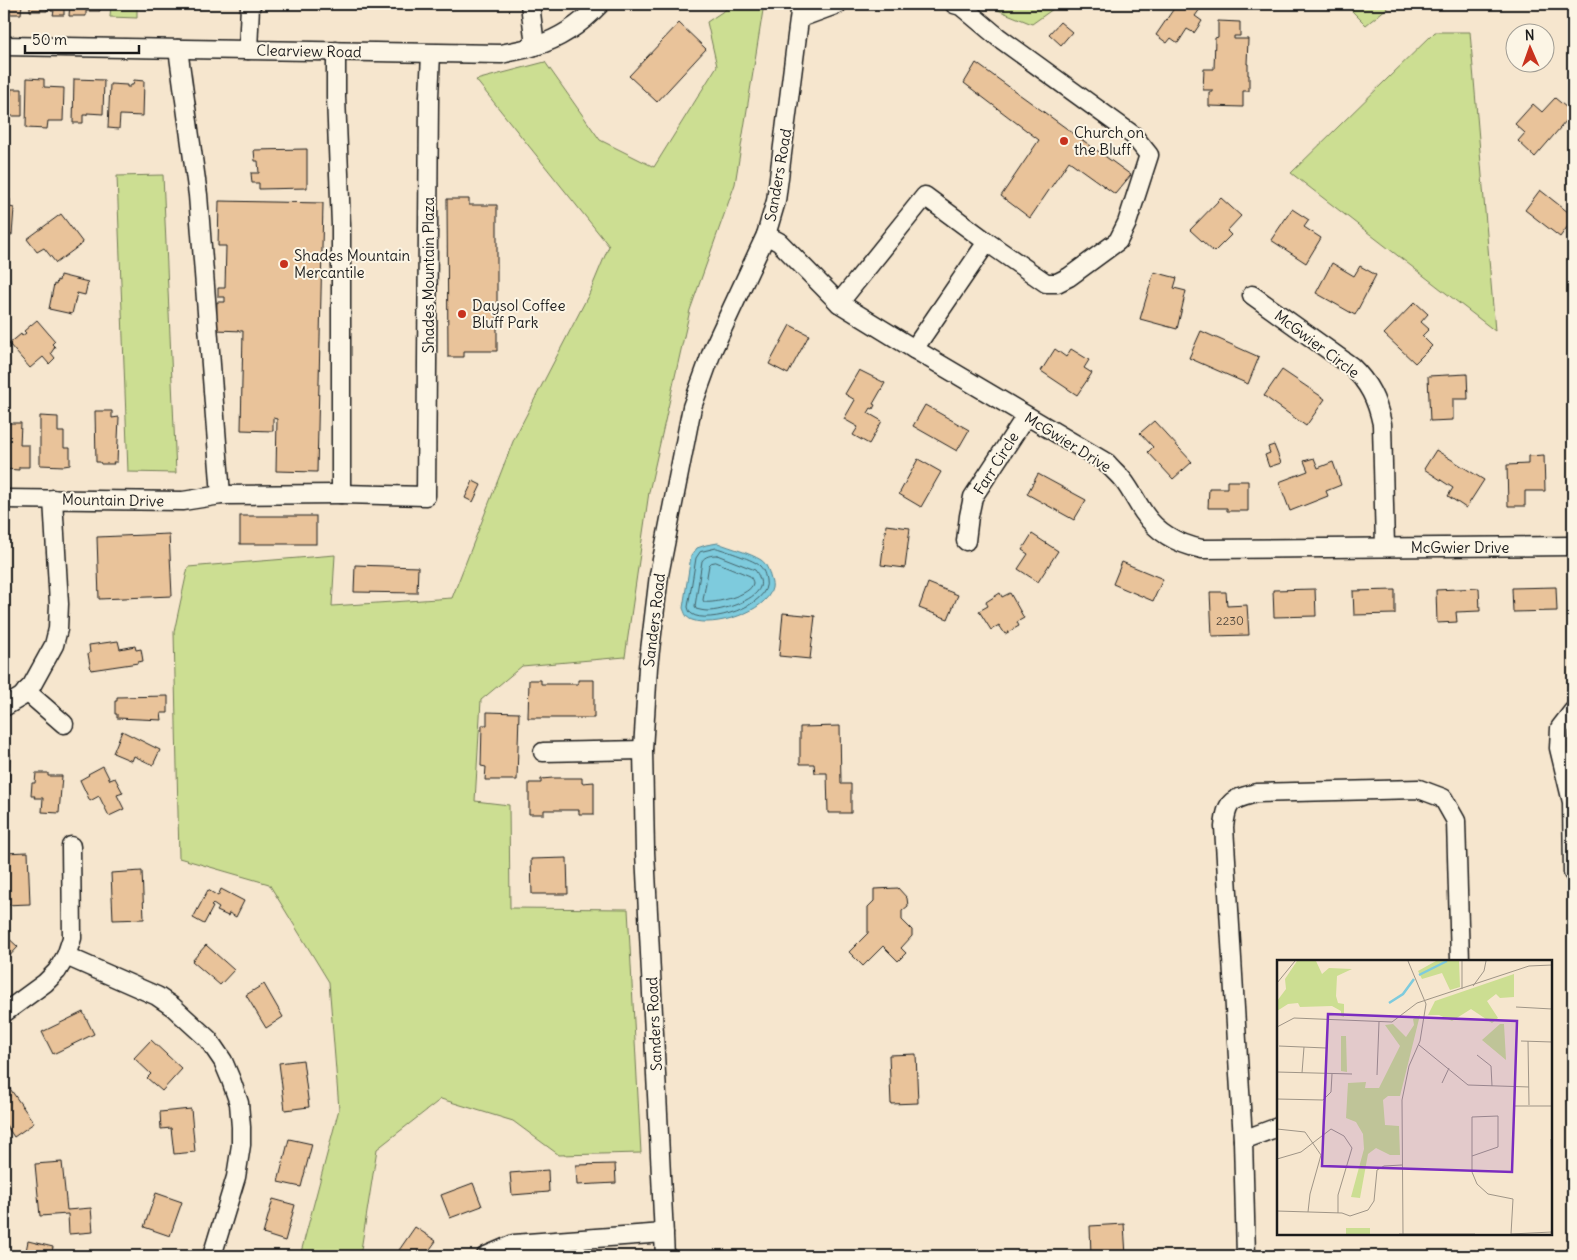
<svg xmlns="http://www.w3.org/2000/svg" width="1577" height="1260" font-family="Delius,sans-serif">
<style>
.green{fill:#ccde92;stroke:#747d57}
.water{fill:#7ecbdd;stroke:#578590}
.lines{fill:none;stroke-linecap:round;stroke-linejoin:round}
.shore{stroke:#436269;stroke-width:1}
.building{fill:#e9c39a;stroke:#1c1c1c}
.minor-casing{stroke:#1c1c1c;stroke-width:21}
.minor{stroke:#fcf5e5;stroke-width:18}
.poi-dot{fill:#c8321e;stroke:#fcf5e5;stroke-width:2}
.labels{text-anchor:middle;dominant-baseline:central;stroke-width:4;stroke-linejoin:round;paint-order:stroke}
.number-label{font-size:12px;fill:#4f463c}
.street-label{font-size:15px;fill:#1c1c1c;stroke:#fcf5e5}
.poi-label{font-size:15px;fill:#1c1c1c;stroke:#fcf5e5;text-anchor:start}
.inset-river{fill:none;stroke:#7ecbdd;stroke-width:2.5}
.inset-road{fill:none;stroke:#9f9587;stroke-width:1}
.view{fill:#7b2cbf;fill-opacity:0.15;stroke:#7b2cbf;stroke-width:2.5}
.inset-edge{fill:none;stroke:#1c1c1c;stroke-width:2.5}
</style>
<rect width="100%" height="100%" fill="#f6e6ce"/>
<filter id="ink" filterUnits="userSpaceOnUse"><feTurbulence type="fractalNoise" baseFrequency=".02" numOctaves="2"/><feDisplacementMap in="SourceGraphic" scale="10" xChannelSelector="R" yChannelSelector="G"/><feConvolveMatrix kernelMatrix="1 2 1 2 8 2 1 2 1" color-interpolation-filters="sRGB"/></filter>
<g filter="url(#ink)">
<g class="green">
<path d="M111,4H137V18L110,17Z"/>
<path d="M734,4H764L735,184L690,310L649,492L625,657L522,666L481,700L475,801L509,805L510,908L628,909L641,1153L559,1155L513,1121L441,1099L377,1149L360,1256H300L339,1109L329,982L269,884L179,858L174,632L188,567L335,555L332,606L452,598L514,439L589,294L609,246L476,80L545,62L600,140L654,167L717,66L707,22Z"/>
<path d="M983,4H1060L1032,24Z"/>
<path d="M1345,4H1392L1366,25Z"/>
<path d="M1435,32H1470L1495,331L1291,173Z"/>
<path d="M163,175L176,473L128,472L117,176Z"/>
</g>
<path class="water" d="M718,543C730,548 750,553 761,560C766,563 769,571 770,576C771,580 773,584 772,588C767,612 713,628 692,620C686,618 685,613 683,608L691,556L697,548L706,545Z"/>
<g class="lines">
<g class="shore">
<path d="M717,548C726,551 755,560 760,566C764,570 765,575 766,580C772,606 706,625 692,614C689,612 689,610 688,607L696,558L700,552Z"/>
<path d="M717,555L755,570C758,574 762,581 760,587C755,601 721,611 708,611C704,611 700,610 696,609L695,606L702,561C705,556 711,555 717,555Z"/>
<path d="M716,562L750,576C751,578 753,581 753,583C752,595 714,604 704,602L703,600L709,565L711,563Z"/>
</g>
</g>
<g class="building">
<path d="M4,4H22L21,14H4Z"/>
<path d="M30,4H64V15H53L54,11H51V9H47V11H30Z"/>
<path d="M70,4H100V11H86V16H69Z"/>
<path d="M1177,4H1201L1203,5L1195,16L1202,21L1194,33L1187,29L1178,43L1171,38L1167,43L1156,35Z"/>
<path d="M1218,21L1240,22V36H1234V39H1248L1247,64H1248V75H1249V91H1243V107L1209,106V92H1212V90H1203L1204,69H1214L1215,38L1218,37Z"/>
<path d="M1060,22L1072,32L1061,45L1049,34Z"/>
<path d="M679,23L706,49L657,102L629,76Z"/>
<path d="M976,63L1131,175L1115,194L1069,161L1030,218L1001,196L1039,140L964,83Z"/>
<path d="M27,78L44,79V87L64,88L63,121H48L47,129L26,128Z"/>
<path d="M74,79L104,80L103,114L87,113V115H83V123H73Z"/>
<path d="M134,80L144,81L143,116L120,115L119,129L108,128L110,84L127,85V87H130L131,85H133Z"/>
<path d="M4,87H8V94L11,95V89H22V116H4Z"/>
<path d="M1555,98L1573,113L1535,157L1518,141L1525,133L1515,124L1533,104L1542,112Z"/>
<path d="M307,149V188L259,189V183H252L251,173H259L258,161H255L254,150Z"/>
<path d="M1540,190L1573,216V219L1560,237L1525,210Z"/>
<path d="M4,198L10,199V207L14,208L12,235L4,234Z"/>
<path d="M1221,198L1241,216L1227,231L1231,235L1214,252L1190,230Z"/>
<path d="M447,199H469V205H497V351H464V357H448Z"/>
<path d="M219,201L323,203L317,472L276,471L277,419L273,418V431L241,430L243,331L216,330L217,302H225V297H218V288H225L226,246H218Z"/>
<path d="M1292,209L1309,220L1304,227L1321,238L1306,263L1271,240Z"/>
<path d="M61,214L83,243L56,263L44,248L37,252L27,239Z"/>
<path d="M1332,263L1354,276L1360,266L1376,275L1355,315L1316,293Z"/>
<path d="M1154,272L1177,278L1174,288L1186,291L1177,329L1140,319Z"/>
<path d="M60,275L88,282L85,295L77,293L72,314L49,309L54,284L56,285L57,280L59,281Z"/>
<path d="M1415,302L1428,314L1421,322L1429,329L1422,336L1432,346L1415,363L1384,334Z"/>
<path d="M37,320L55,341L52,344L55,347L51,353L55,358L49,364L43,357L30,368L9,344L21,334L22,336L26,333L24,331Z"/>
<path d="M790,325L809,335L788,374L769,364Z"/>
<path d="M1201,331L1259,357L1248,384L1189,358Z"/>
<path d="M1055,349L1066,357L1071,349L1089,360L1084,368L1092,373L1077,395L1041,371Z"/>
<path d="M859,370L885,383L873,404L875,405L873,409L871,408L868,413L882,421L869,444L853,435L858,427L844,419L855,400L845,394Z"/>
<path d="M1282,370L1325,399L1306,426L1264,396Z"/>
<path d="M1467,374L1468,399H1453V420L1430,421L1428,376Z"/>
<path d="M925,405L969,430L957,451L913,426Z"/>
<path d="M95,411H112V418L119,417L117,462H113L114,464H101L100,462H96Z"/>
<path d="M40,416L58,417V432H64V448H70V465L64,466L40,465Z"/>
<path d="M1154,421L1192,462L1173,479L1148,452L1153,447L1140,433Z"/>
<path d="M4,423H21L20,445H29V467H19V470L4,469Z"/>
<path d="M1274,445L1281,463L1269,467L1265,455L1270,453L1268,447Z"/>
<path d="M1436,450L1484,480L1466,508L1448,496L1453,488L1424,469Z"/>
<path d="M1544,455L1545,491H1525V506H1508L1507,465L1528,464V456Z"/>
<path d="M1314,458L1318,468L1333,462L1341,485L1326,491L1328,496L1290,511L1279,482L1308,471L1304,461Z"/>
<path d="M918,459L941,472L921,507L899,494Z"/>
<path d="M1038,474L1086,500L1074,520L1027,494Z"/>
<path d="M473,481L481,485L473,502L465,498Z"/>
<path d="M1227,481H1248V511H1227V508H1208L1209,488H1227Z"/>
<rect x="240" y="516" width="76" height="28"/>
<path d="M886,525L910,528L905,568L881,565Z"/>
<path d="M169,534L172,596L99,599L97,537Z"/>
<path d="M1032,534L1058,551L1038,582L1018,569L1028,554L1022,550Z"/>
<path d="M1122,562L1163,579L1153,601L1113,584Z"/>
<path d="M355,565L418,567L417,593L354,592Z"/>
<path d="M928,583L958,595L948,619L919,608Z"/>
<path d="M1556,587L1557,611L1513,612L1512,588Z"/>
<path d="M1479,588L1480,611L1456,612L1457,622L1437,623L1436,590Z"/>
<path d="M1315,589L1316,616L1274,617L1273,590Z"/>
<path d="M1395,590V614L1354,615L1353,591Z"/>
<path d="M1210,592H1226L1227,606L1247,605L1249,635L1212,636Z"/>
<path d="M1000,593L1002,597L1010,593L1024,618L1017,622L1019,626L1005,634L999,625L991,630L979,611L988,606L986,602Z"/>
<path d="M783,613L815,616L810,659L779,656Z"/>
<path d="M118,641L120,649L135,646L136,650L141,649L143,661L138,662V663L91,670L88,654L90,653L89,645Z"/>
<path d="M529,680H541V684H578V680H594V718H528Z"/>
<path d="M168,696V713H161L162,720L117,718V714H115V701H117V697Z"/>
<path d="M487,712L519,713L517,780H485L486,767L481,766L482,725H487Z"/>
<path d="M840,726L841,784H851V813H828L827,773H815L814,764H800V727Z"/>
<path d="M122,731L160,750L153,765L134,756L132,761L113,753Z"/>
<path d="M4,753H10L9,787H6V803H4Z"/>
<path d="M103,766L110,780L115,778L123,793L117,795L124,809L109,816L99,796L90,801L80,780L89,775L88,774Z"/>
<path d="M36,773H48V776H62L59,813L42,812L43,798H34L35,796H31L32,783H35Z"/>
<path d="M553,778H582V783L594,782V814H579V810H544V814H529V783H541V779Z"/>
<path d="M28,852L30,904L4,905V853Z"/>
<path d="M567,858L568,894H532L531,859Z"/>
<path d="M142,871L144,919L113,920L111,873Z"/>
<path d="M898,888L907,898L908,906L902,911V920L912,930V936L901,948L906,953L898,961L883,946L863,966L849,952L868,933V907L874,901V889Z"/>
<path d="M221,889L244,901L236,917L229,913L228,916L217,911L219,908L213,904L211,906L213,907L204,924L193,918L208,890L218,896Z"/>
<path d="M4,934L18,947L4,962Z"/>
<path d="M206,945L234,970L220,985L192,961Z"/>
<path d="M264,984L283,1017L266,1028L246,995Z"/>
<path d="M83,1012L94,1034L53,1054L42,1032Z"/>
<path d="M151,1040L182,1069L162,1091L147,1078L151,1074L134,1058Z"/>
<path d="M916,1054L918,1103L891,1104L889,1055Z"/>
<path d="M303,1060L309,1107L285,1110L279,1063Z"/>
<path d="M4,1080L34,1123L14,1137L4,1122Z"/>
<path d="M191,1109L195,1152L174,1154L171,1128L161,1129L160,1112Z"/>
<path d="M289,1139L312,1144L301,1187L278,1182Z"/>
<path d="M62,1162L67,1210L91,1208L93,1232L69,1234L68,1214L40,1216L35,1164Z"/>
<path d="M615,1164L616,1183L577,1185L576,1165Z"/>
<path d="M548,1170L549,1192L512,1195L510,1173Z"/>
<path d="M473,1183L482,1206L450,1218L441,1195Z"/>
<path d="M156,1193L182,1202L170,1236L144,1227Z"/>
<path d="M273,1199L295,1205L285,1241L263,1234Z"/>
<path d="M1124,1224L1126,1256H1091L1090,1226Z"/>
<path d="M415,1227L436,1241L425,1256H395Z"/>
<path d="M28,1241L53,1247L51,1256H25Z"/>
</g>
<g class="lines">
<defs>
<g id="minor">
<path d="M530,4L535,46"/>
<path d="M954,4L961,6L998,37L1133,135L1149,155L1127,223L1118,241L1069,277L1057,283H1046L987,242"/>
<path d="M800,18L838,4"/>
<path d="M4,46L501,54C512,51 524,50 535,46C560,39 583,22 600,4"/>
<path d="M178,49L198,195L221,495L341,494"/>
<path d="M248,50L250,6L252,4"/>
<path d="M336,51V97L341,225V494L426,496L429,97L431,54"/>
<path d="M766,235L779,242L839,303L914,349L1107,463C1112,469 1118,474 1123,480C1131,490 1137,503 1144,513C1158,534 1178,544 1202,549L1573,546"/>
<path d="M1252,295L1351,366C1369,383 1377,400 1382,424L1385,547"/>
<path d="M839,303L925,196L987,242L914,349"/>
<path d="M4,499L183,501L221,495"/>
<path d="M966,541L969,516L973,497L1026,416"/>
<path d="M26,691L64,724"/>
<path d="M4,707L21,697L32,685L54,645L58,629L59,604L53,499"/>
<path d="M1573,711L1560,728L1559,748L1572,802L1573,873"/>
<path d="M543,752L643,750"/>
<path d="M66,956L157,996L173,1007L208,1039L223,1061L231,1080L239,1103L241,1127V1145L236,1177L212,1256"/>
<path d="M4,1013L45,983L57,971L66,956L72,938L71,846"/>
<path d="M1243,1140L1278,1127"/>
<path d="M486,1256L514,1244L664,1233"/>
<path d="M665,1256L645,852L643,750L648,667L659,575L692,407L713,349L766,235L776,201L801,4"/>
<path d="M1246,1256L1243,1140L1224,827C1227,800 1231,800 1256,793L1419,789L1443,798L1456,821L1460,961"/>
</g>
</defs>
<use href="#minor" class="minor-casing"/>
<use href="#minor" class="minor"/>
</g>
</g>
<g class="poi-dot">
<circle cx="1064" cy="141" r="5"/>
<circle cx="284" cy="264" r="5"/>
<circle cx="462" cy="314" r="5"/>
</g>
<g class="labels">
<g class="number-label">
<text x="1230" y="620">2230</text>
</g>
<g class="street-label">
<text transform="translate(309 51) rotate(1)">Clearview Road</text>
<text transform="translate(778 175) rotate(-80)">Sanders Road</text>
<text transform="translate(428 275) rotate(-90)">Shades Mountain Plaza</text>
<text transform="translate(1317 344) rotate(37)">McGwier Circle</text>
<text transform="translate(1068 442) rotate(32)">McGwier Drive</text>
<text transform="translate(996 463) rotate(-58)">Farr Circle</text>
<text transform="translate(113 500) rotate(1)">Mountain Drive</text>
<text x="1460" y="547">McGwier Drive</text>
<text transform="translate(654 620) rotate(-83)">Sanders Road</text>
<text transform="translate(654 1024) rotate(-93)">Sanders Road</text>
</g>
<g class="poi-label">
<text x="1074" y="132">Church on<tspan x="1074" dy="17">the Bluff</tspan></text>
<text x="294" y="255">Shades Mountain<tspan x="294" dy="17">Mercantile</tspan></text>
<text x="472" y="305">Daysol Coffee<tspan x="472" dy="17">Bluff Park</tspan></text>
</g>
</g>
<g transform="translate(1277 960)">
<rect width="275" height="275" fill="#f6e6ce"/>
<path d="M20,1H39L45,14L52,8L75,9L60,16L59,36L61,43L67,44V57L64,56V51L55,46L23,47L21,43L11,44L0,51V41L9,29L8,19ZM159,1H182L183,27L173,30L165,13L145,19L141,11ZM237,14V37L223,38L219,34L210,41L221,58L215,63L194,49L175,61L162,55H151L158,41ZM143,55L123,136H111L106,140L108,165L122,166L123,195H113L99,188L91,194L83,238L74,237L87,189L86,174L79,162L69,158L71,123L89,122L88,128H102L123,86L108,65L116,64L129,77L137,65L136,59ZM223,64H227L229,100L205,80ZM64,76H69L70,112L64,111ZM69,268H93V274H69Z" fill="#ccde92"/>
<path class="inset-river" d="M142,15L170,1M112,43L126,34L137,19"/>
<path class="inset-road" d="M0,23L18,1M196,26L207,11L209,1M185,29V1M239,47L275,49M0,67L17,58L115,62L140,43L252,6L275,5M244,81L275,82M251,81L252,145M142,85L191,125L252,127M2,86L49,88M200,95L214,106L215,126M0,112L75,114M25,113L27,87M100,115L102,62M165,123L172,108M0,139L46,140L54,132L55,114M238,146H275M0,169L28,172L44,195L33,234L31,252M54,169L67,176L75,188L61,235V253M274,179L275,270M195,196L221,187V156L195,157V212L200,224L211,234L236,239L234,274M0,199L24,192L54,169M0,251L65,253L73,256L91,250L97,241L100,210L107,206L125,205M122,274H198M126,274L125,140L132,106L143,81L149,44L131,1M234,274L275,272"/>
<path class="view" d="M51,54L240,61L235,212L45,206Z"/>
<rect width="275" height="275" class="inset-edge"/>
</g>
<rect width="1577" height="1260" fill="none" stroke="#fcf5e5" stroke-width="20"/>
<rect x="10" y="10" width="1557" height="1240" fill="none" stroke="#1c1c1c" stroke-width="2" filter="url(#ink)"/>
<g transform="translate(1530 48) rotate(358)"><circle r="24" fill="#fcf5e5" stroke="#a29e95"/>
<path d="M0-4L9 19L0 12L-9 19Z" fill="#c8321e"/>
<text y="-8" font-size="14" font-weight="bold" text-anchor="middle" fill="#1c1c1c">N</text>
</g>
<path d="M25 45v8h114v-8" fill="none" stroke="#1c1c1c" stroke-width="2.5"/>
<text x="32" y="45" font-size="15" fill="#1c1c1c" stroke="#fcf5e5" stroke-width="4" paint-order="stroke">50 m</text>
</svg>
